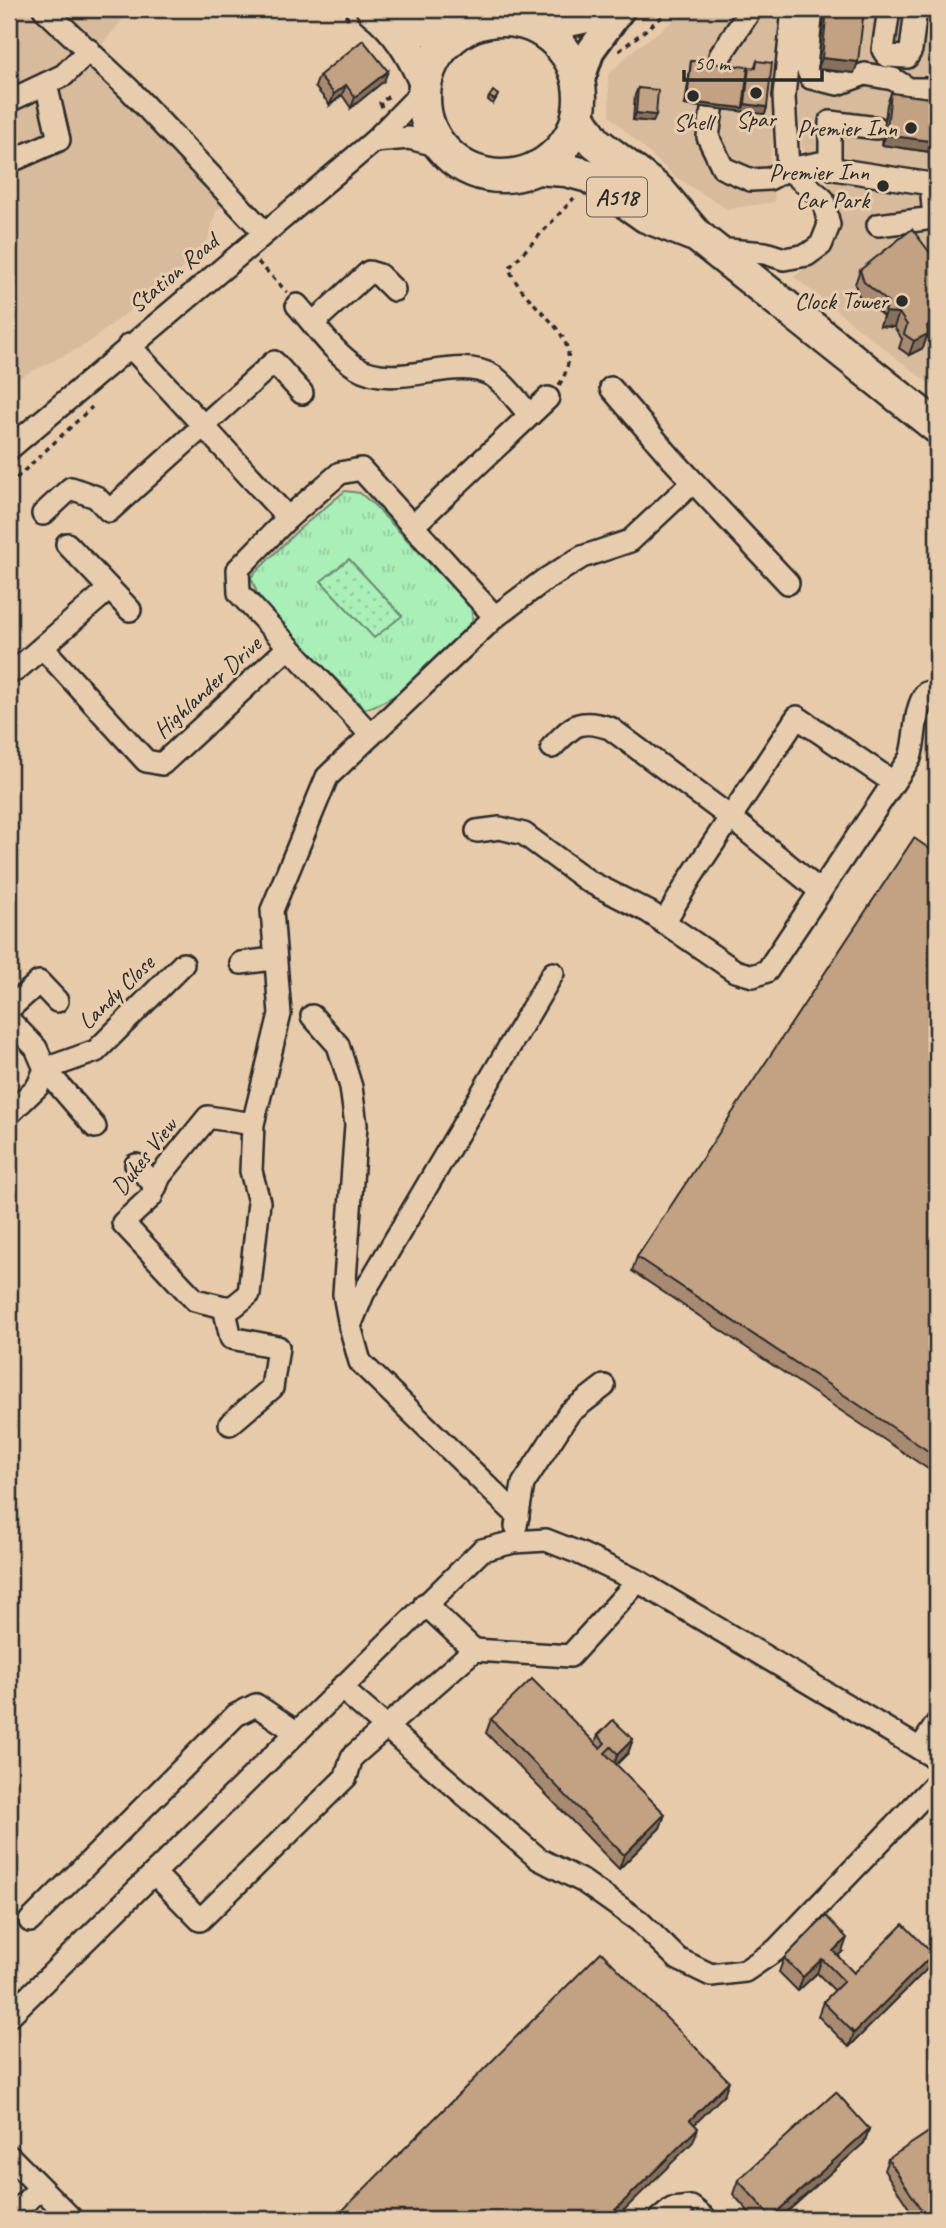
<svg xmlns="http://www.w3.org/2000/svg" width="946" height="2228" font-family="Caveat,sans-serif">
<style>
.built{fill:#d8bb9c}
.grass{fill:url(#grass-tufts);stroke:#6a8c72;stroke-width:2}
.park{fill:url(#park-dots);stroke:#6a8c72;stroke-width:2}
.lines{fill:none;stroke-linecap:round;stroke-linejoin:round}
.minor-casing{stroke:#2b2b2b;stroke-width:26}
.major-casing{stroke:#2b2b2b;stroke-width:32}
.highway-casing{stroke:#2b2b2b;stroke-width:37}
.path{stroke:#2b2b2b;stroke-width:3.5;stroke-dasharray:5 5;stroke-linecap:butt}
.minor{stroke:#e7cdae;stroke-width:21}
.major{stroke:#e7cdae;stroke-width:26}
.highway{stroke:#e7cdae;stroke-width:32}
.wall{fill:#a88a71;stroke:#2b2b2b;stroke-width:2}
.shaded-wall{fill:#88715c;stroke:#2b2b2b;stroke-width:2}
.building{fill:#c3a183;stroke:#2b2b2b;stroke-width:2}
.poi-dot{fill:#2b2b2b;stroke:#e7cdae;stroke-width:2.5}
.labels{text-anchor:middle;dominant-baseline:central;stroke-width:6;stroke-linejoin:round;paint-order:stroke}
.shield{fill:#e7cdae;stroke:#635c52;stroke-width:2}
.shield-label{font-size:23px;font-weight:bold;fill:#2b2b2b}
.poi-label{font-size:24px;fill:#2b2b2b;stroke:#e7cdae;text-anchor:end}
.street-label{font-size:24px;fill:#2b2b2b;stroke:#e7cdae}
</style>
<defs>
<pattern id="grass-tufts" width="24" height="20" patternUnits="userSpaceOnUse" patternTransform="scale(1.75)"><rect width="24" height="20" fill="#aaeeb8"/><path d="M3 7l-1-3M5 7V3M7 7l1-3M15 17l-1-3M17 17v-4M19 17l1-3" fill="none" stroke="#92cc9e"/></pattern>
<pattern id="park-dots" width="8" height="8" patternUnits="userSpaceOnUse" patternTransform="scale(1.75)"><rect width="8" height="8" fill="#aaeeb8"/><path d="M2 2h.1M6 6h.1" fill="none" stroke="#92cc9e" stroke-width="1.8" stroke-linecap="round"/></pattern>
</defs>
<rect width="100%" height="100%" fill="#e7caaa"/>
<filter id="ink" filterUnits="userSpaceOnUse"><feTurbulence type="fractalNoise" baseFrequency=".0143" numOctaves="2"/><feDisplacementMap in="SourceGraphic" scale="14" xChannelSelector="R" yChannelSelector="G"/><feConvolveMatrix kernelMatrix="1 2 1 2 8 2 1 2 1" color-interpolation-filters="sRGB"/></filter>
<g filter="url(#ink)">
<g class="built">
<path d="M9,9H131L100,47L239,191L216,211L205,251L87,344L9,383Z"/>
<path d="M689,9H783L770,163L775,202L727,209L674,176L610,117L608,75L634,50Z"/>
<path d="M803,9H937V390L794,277L827,251L837,235L827,179L802,147L797,89Z"/>
</g>
<path class="grass" d="M345,491L360,493L373,504L471,607L473,623C445,656 407,696 365,709L269,610L257,593L251,577L298,530Z"/>
<path class="park" d="M349,559L402,616L374,638L321,581Z"/>
<g class="lines">
<defs>
<g id="minor">
<path d="M44,9L129,89L263,231"/>
<path d="M751,9L720,56L708,137L723,168L751,180L769,179L788,169L830,161V122L877,128"/>
<path d="M812,9L806,66L811,78L838,84L865,74L893,79L909,89H937"/>
<path d="M889,9L883,50L887,56L907,57L911,50L916,9"/>
<path d="M9,101L64,75L89,50"/>
<path d="M374,141L409,138L440,146"/>
<path d="M830,161L834,169L931,184L934,218L878,225"/>
<path d="M9,162L59,140L46,84"/>
<path d="M788,169L784,96L793,9"/>
<path d="M715,249L765,253L784,259L807,255L821,245L829,225L823,199L788,169"/>
<path d="M297,305C315,325 333,352 356,367C397,392 456,353 493,376C507,385 519,404 530,415"/>
<path d="M313,323L369,272L379,275L394,290"/>
<path d="M129,345L288,518L340,473L361,469L495,617"/>
<path d="M611,388L672,459L788,583"/>
<path d="M9,449L374,141L424,90"/>
<path d="M43,514L71,488L96,497L109,511L274,362L302,393"/>
<path d="M288,518L238,569L239,593L371,735"/>
<path d="M413,526L548,398"/>
<path d="M67,544L130,610"/>
<path d="M43,648L146,761L162,764L289,647"/>
<path d="M16,670L109,589"/>
<path d="M552,747C574,725 578,718 610,728L730,817L820,891"/>
<path d="M477,831L500,828L524,834L588,881L649,912L735,971L753,976L767,971L910,758C917,736 913,711 926,693L937,690"/>
<path d="M664,923L691,877L797,717L893,782"/>
<path d="M241,963L273,959"/>
<path d="M9,1009L39,982L57,1001"/>
<path d="M312,1016L338,1045L351,1087L356,1125L344,1294L350,1326"/>
<path d="M9,1020L36,1048L45,1069L38,1086L9,1114"/>
<path d="M253,1124L208,1117L160,1176L151,1197L123,1223L195,1300L224,1307H233L249,1294L259,1202L251,1171L253,1124L280,1014L272,910L327,777L495,617L543,581L582,557L630,541L693,482"/>
<path d="M95,1127L45,1069L96,1051L183,964"/>
<path d="M136,1165L156,1186"/>
<path d="M224,1307L231,1338L278,1347L272,1388L230,1424"/>
<path d="M518,1516L360,1362L350,1326L363,1294L553,973"/>
<path d="M516,1526L523,1484L569,1413L604,1386"/>
<path d="M425,1604L474,1650"/>
<path d="M341,1688L539,1859L584,1882L639,1921L678,1959L711,1975L745,1971L776,1950L937,1782"/>
<path d="M920,1749L937,1723"/>
<path d="M154,1873L200,1920L346,1777L352,1757L474,1650L570,1656L638,1581"/>
<path d="M30,1921L236,1715L256,1705L296,1732"/>
<path d="M9,2016L482,1550L514,1542L546,1540L579,1553L638,1581L937,1759"/>
<path d="M9,2156L72,2219"/>
<path d="M9,2218L40,2188"/>
<path d="M660,2219L672,2209L691,2207L706,2219"/>
</g>
<g id="major">
<path d="M532,25L564,24L615,13"/>
<path d="M579,85L591,50L621,9"/>
</g>
<g id="highway">
<path d="M373,9C398,28 412,52 425,81"/>
<circle cx="502" cy="98" r="78"/>
<path d="M390,22L431,29H463"/>
<path d="M578,116L595,142L659,191L696,235L937,427"/>
<path d="M536,168L566,170L589,176L646,216L692,234"/>
</g>
</defs>
<use href="#minor" class="minor-casing"/>
<use href="#major" class="major-casing"/>
<use href="#highway" class="highway-casing"/>
<g class="path">
<path d="M337,9L351,20"/>
<path d="M619,51L672,9"/>
<path d="M382,107L380,103L389,96"/>
<path d="M435,165C466,188 482,194 521,188"/>
<path d="M258,262L287,292"/>
<path d="M559,385C593,333 525,312 509,268L574,198"/>
<path d="M9,485L92,407"/>
</g>
<use href="#minor" class="minor"/>
<use href="#major" class="major"/>
<use href="#highway" class="highway"/>
</g>
<g class="wall">
<path d="M825,9H864L854,73L818,69Z"/>
<path d="M691,61L754,68L757,61L767,107L765,114L685,105Z"/>
<path d="M388,71L384,81L351,108L342,95L330,105L315,87L319,76Z"/>
<path d="M638,88L656,115L653,122L633,120L635,95Z"/>
<path d="M891,93L937,99V153L882,145L887,104Z"/>
<path d="M498,95L493,104L488,100L489,97Z"/>
<path d="M937,262V348L927,336L923,348L909,355L899,348L902,339L894,327L880,326L883,316L859,296L855,284L860,270Z"/>
<path d="M937,854V1475L632,1271L637,1257Z"/>
<path d="M491,1719L595,1743L598,1735L633,1739L628,1753L616,1765L665,1814L660,1828L619,1869L486,1733Z"/>
<path d="M842,1952L837,1956L854,1973L933,1954L928,1968L849,2047L818,2016L823,2002L835,1991L817,1973L798,1991L779,1972L784,1958Z"/>
<path d="M869,2129L864,2143L779,2219H755L733,2194L738,2180Z"/>
<path d="M937,2144V2218L935,2219H916L884,2170L888,2159Z"/>
</g>
<g class="shaded-wall">
<path d="M822,58L858,62L854,73L818,69Z"/>
<path d="M388,71L384,81L351,108L355,97Z"/>
<path d="M346,85L342,95L330,105L334,94Z"/>
<path d="M687,102L743,108L745,104L767,107L765,114L685,105Z"/>
<path d="M636,113L656,115L653,122L633,120Z"/>
<path d="M886,135L937,142V153L882,145Z"/>
<path d="M885,312L899,313L894,327L880,326Z"/>
<path d="M932,321L923,348L909,355L914,341Z"/>
<path d="M633,1739L628,1753L613,1768L618,1754Z"/>
<path d="M665,1814L660,1828L619,1869L624,1855Z"/>
<path d="M847,1938L842,1952L828,1965L833,1951Z"/>
<path d="M933,1954L928,1968L849,2047L854,2033Z"/>
<path d="M822,1959L817,1973L798,1991L803,1977Z"/>
<path d="M729,2081L724,2095L685,2134L690,2120Z"/>
<path d="M698,2128L693,2142L615,2219H606Z"/>
<path d="M869,2129L864,2143L779,2219H770L771,2217Z"/>
<path d="M937,2210V2218L935,2219H925L926,2217Z"/>
</g>
<g class="building">
<path d="M827,9H864L858,62L822,58Z"/>
<path d="M363,40L388,71L355,97L346,85L334,94L319,76Z"/>
<path d="M691,61L748,67L743,108L687,102Z"/>
<path d="M757,61L772,63L767,107L745,104L749,67L756,68Z"/>
<path d="M638,88L658,90L656,115L636,113Z"/>
<path d="M493,91L498,95L495,100L489,97Z"/>
<path d="M891,93L937,99V142L886,135Z"/>
<path d="M912,229L937,262V328L932,321L927,326L928,334L914,341L904,334L907,325L899,313L885,312L888,302L864,282L860,270Z"/>
<path d="M914,838L937,854V1457L637,1257Z"/>
<path d="M532,1679L600,1748L605,1743L598,1735L613,1720L633,1739L618,1754L611,1747L605,1753L665,1814L624,1855L491,1719Z"/>
<path d="M826,1916L847,1938L833,1951L854,1973L903,1924L933,1954L854,2033L823,2002L844,1981L822,1959L803,1977L784,1958Z"/>
<path d="M601,1952L729,2081L690,2120L698,2128L606,2219H334Z"/>
<path d="M836,2092L869,2129L771,2217L738,2180Z"/>
<path d="M929,2132L937,2144V2210L926,2217L888,2159Z"/>
<path d="M694,2212L701,2219H687Z"/>
</g>
</g>
<g class="poi-dot">
<circle cx="756" cy="93" r="7"/>
<circle cx="693" cy="96" r="7"/>
<circle cx="911" cy="128" r="7"/>
<circle cx="883" cy="186" r="7"/>
<circle cx="902" cy="301" r="7"/>
</g>
<g class="labels">
<rect class="shield" x="587" y="177.5" width="60" height="39" rx="5"/>
<g class="shield-label">
<text x="617" y="197">A518</text>
</g>
<g class="poi-label">
<text x="756" y="119" text-anchor="middle">Spar</text>
<text x="693" y="122" text-anchor="middle">Shell</text>
<text x="897" y="128">Premier Inn</text>
<text x="869" y="172">Premier Inn<tspan x="869" dy="28">Car Park</tspan></text>
<text x="888" y="301">Clock Tower</text>
</g>
<g class="street-label">
<text transform="translate(173 273) rotate(-40)">Station Road</text>
<text transform="translate(207 687) rotate(-43)">Highlander Drive</text>
<text transform="translate(116 992) rotate(-44)">Landy Close</text>
<text transform="translate(144 1156) rotate(-52)">Dukes View</text>
</g>
</g>
<rect width="946" height="2228" fill="none" stroke="#e7cdae" stroke-width="35"/>
<rect x="18" y="18" width="911" height="2193" fill="none" stroke="#2b2b2b" stroke-width="2.5" filter="url(#ink)"/>
<path d="M684 70v10h138v-10" fill="none" stroke="#2b2b2b" stroke-width="3.5"/>
<text x="694" y="70" font-size="21" fill="#2b2b2b" stroke="#e7cdae" stroke-width="5" paint-order="stroke">50 m</text>
</svg>
